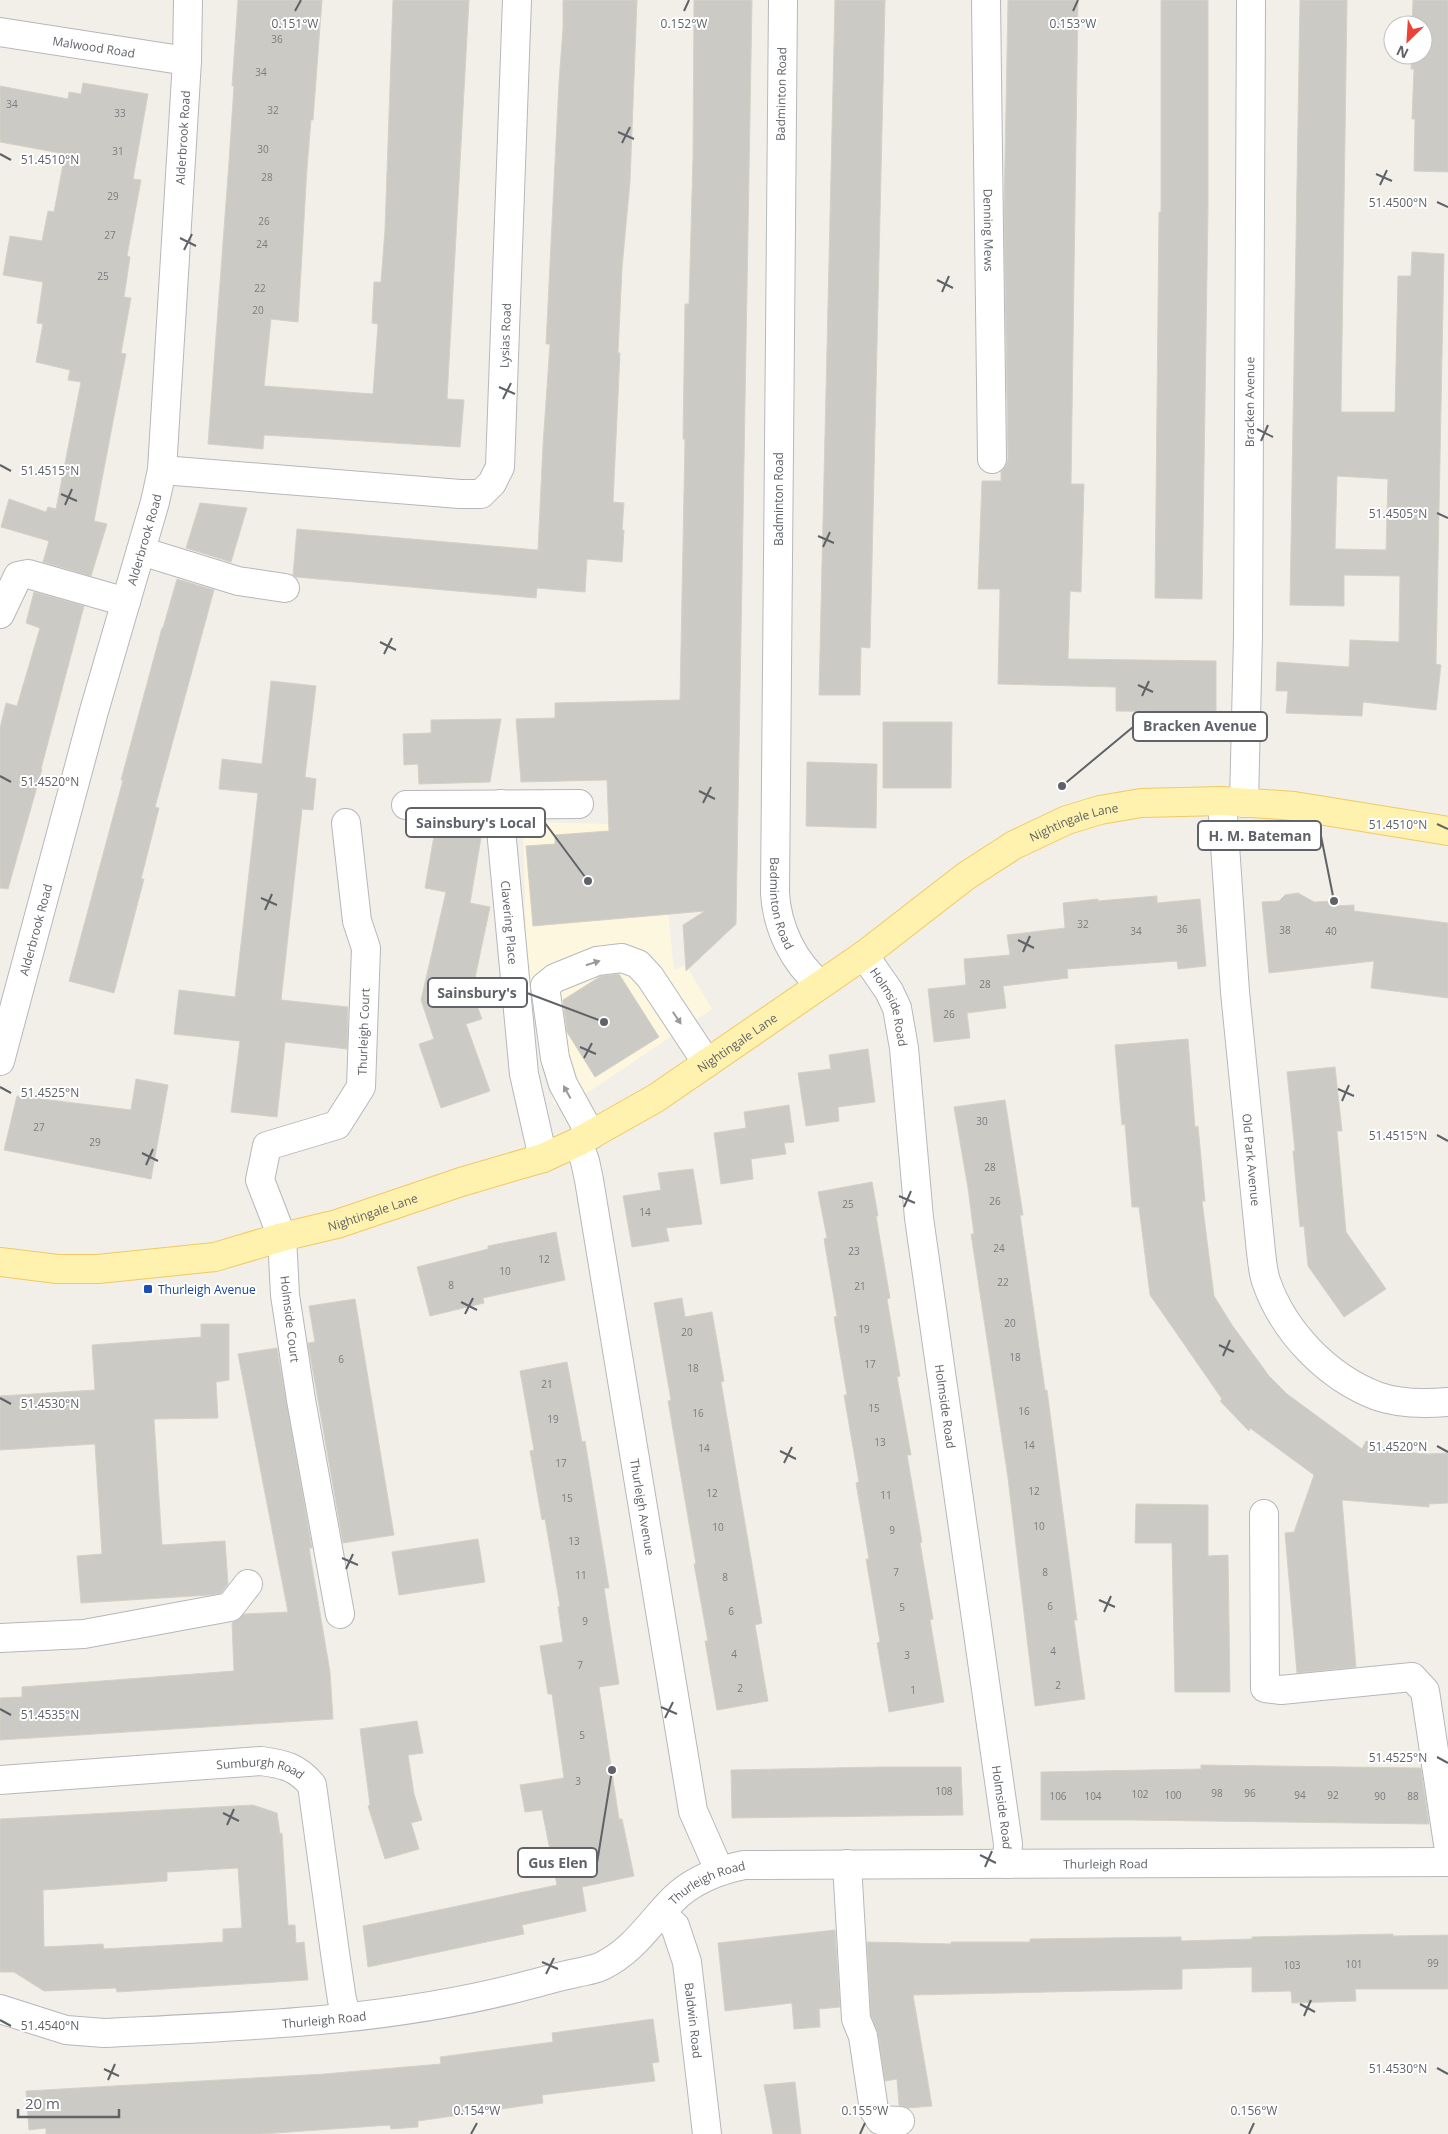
<svg xmlns="http://www.w3.org/2000/svg" width="1448" height="2134" font-family="'Open Sans',sans-serif">
<style>
.commercial{fill:#fef7e0}
.building{fill:#cccac5;stroke:#d6d1c6;fill-rule:evenodd}
.lines{fill:none;stroke-linecap:round;stroke-linejoin:round}
.minor-casing{stroke:#b5b8bc;stroke-width:30}
.major-casing{stroke:#f2c960;stroke-width:30}
.minor{stroke:#fff;stroke-width:28}
.major{stroke:#fff2af;stroke-width:28}
.oneway{fill:#979a9d}
.ticks{fill:none;stroke:#5f6368;stroke-width:2}
.transit-dot{fill:#1a4fb4;stroke:#fff;stroke-width:2}
.labels{text-anchor:middle;dominant-baseline:central;stroke-width:4;stroke-linejoin:round;paint-order:stroke}
.number-label{font-size:10px;fill:#7a7d7f}
.street-label{font-size:12px;fill:#5f6368;stroke:#fff}
.transit-label{font-size:12px;fill:#164399;stroke:#fff;text-anchor:start}
.ticks-label{font-size:12px;text-anchor:middle;fill:#5f6368;stroke:#fff;stroke-width:4;stroke-linejoin:round;paint-order:stroke}
.leader{fill:none;stroke:#5f6368;stroke-width:2}
.callout-dot{fill:#5f6368;stroke:#fff;stroke-width:2}
.callout{fill:#fff;stroke:#5f6368;stroke-width:2}
.callout-label{font-size:14px;text-anchor:middle;font-weight:bold;fill:#5f6368}
</style>
<rect width="100%" height="100%" fill="#f1efe8"/>
<path class="commercial" d="M523,822L659,825L674,970L686,965L712,1009L590,1091L554,1105L527,979Z"/>
<g class="building">
<path d="M238,0H322L313,120H311L307,168L298,322L271,319L264,386L373,394L378,324L372,323L374,282H381L385,230L393,0H469L447,399L464,400L460,447L264,435L263,449L208,444L229,162L234,86H232Z"/>
<path d="M563,0H637L630,182L622,268L618,353H620L613,502L624,503L622,530H624L622,562L587,559L585,592L537,588L536,598L296,577L293,575L297,529L538,550L543,445L550,344H546L559,82L563,29Z"/>
<path d="M694,0H752L736,924L686,971L683,925L705,911L533,926L526,846L555,844V835L609,831L607,780L521,782L516,719L555,718V703L680,700L685,439H683L685,304H689L693,157Z"/>
<path d="M835,0H885L870,648L861,647L860,695H819Z"/>
<path d="M1008,0H1078L1071,484H1084L1081,592L1070,591L1068,659L1216,661V712L1116,711V687L998,684L1000,589H978L982,481H1001V472L1006,466L1008,459L1004,213Z"/>
<path d="M1161,0H1208V208L1202,599L1155,598L1159,212H1161Z"/>
<path d="M1300,0H1347L1341,412H1395L1398,276H1411L1412,252L1444,254L1436,664L1441,665L1436,710L1363,702L1362,716L1286,713L1288,691H1276L1277,662L1349,667L1350,640L1399,642L1400,576L1344,575V606L1290,605ZM1337,476L1388,479L1386,550L1335,549Z"/>
<path d="M1413,0H1448V172L1414,171L1415,119H1412L1414,69H1411L1412,55H1423V25H1412Z"/>
<path d="M83,83L148,94L133,179L141,180L127,256L130,257L124,297L131,298L121,353L126,354L94,521L107,524L91,576L43,562L49,541L1,527L9,499L46,512L48,507L56,509L81,382L68,380L70,370L36,362L43,324L37,323L43,282L3,275L10,236L42,241L48,211L54,212L65,154L0,142V86L68,99L69,92L81,94Z"/>
<path d="M200,503L247,508L231,562L186,548Z"/>
<path d="M177,579L214,590L155,807L159,808L141,879H144L114,993L69,981L123,780H121L162,628H163Z"/>
<path d="M34,592L84,606L41,769H42L8,889L0,888V728L6,703L17,706L40,628L26,623Z"/>
<path d="M271,681L316,686L305,777L316,779L313,810L302,809L281,1000L348,1007L347,1049L285,1042L277,1117L231,1112L240,1041L174,1034L179,990L235,997L258,793L219,789L222,759L262,764Z"/>
<path d="M501,719L490,782L419,784L418,764L404,765L403,734L431,733V720Z"/>
<path d="M883,722H952L951,788H883Z"/>
<path d="M807,762L877,764L876,828L806,826Z"/>
<path d="M436,824L482,832L470,903L490,907L472,992L482,1019L466,1024L490,1091L441,1108L419,1044L434,1039L421,1000L446,892L425,888Z"/>
<path d="M1298,893L1314,902L1334,901L1335,906L1354,905V911L1448,923V998L1371,988L1374,961L1269,973L1262,902L1279,901L1285,895Z"/>
<path d="M1157,896V903L1200,899L1206,966L1178,969L1177,961L1067,969L1068,978L1003,986L1006,1008L967,1013L970,1038L934,1042L928,989L966,985L964,959L1010,955L1007,935L1065,928L1063,903L1098,899V901Z"/>
<path d="M619,974L659,1037L595,1077L567,1032L563,1000L601,976Z"/>
<path d="M1188,1039L1195,1127L1198,1126L1205,1201H1202L1214,1296L1232,1325L1269,1376L1287,1394L1362,1449L1366,1441L1391,1451L1428,1454L1448,1453V1503L1429,1504V1507L1342,1500L1356,1667L1297,1673L1285,1533L1294,1532L1314,1475L1250,1428L1249,1431L1220,1401L1222,1399L1150,1295L1139,1207H1132L1125,1124L1122,1125L1115,1045Z"/>
<path d="M868,1049L875,1102L838,1107L839,1121L806,1126L798,1073L831,1069L829,1055Z"/>
<path d="M1335,1067L1342,1131H1337L1346,1232L1386,1289L1344,1317L1308,1266L1304,1226L1300,1227L1293,1151H1295L1287,1072Z"/>
<path d="M136,1079L168,1085L151,1179L4,1150L17,1096L131,1110Z"/>
<path d="M1005,1100L1023,1215H1020L1045,1390H1047L1077,1620H1074L1085,1699L1035,1706L1008,1478L971,1234H974L968,1188L954,1107Z"/>
<path d="M789,1105L794,1142L784,1143L786,1154L751,1159L753,1179L721,1184L714,1133L746,1128L744,1112Z"/>
<path d="M693,1169L702,1224L666,1228L669,1241L632,1247L623,1196L661,1190L658,1173Z"/>
<path d="M872,1182L878,1216H876L890,1298L887,1299L900,1376L897,1377L911,1455H907L922,1542L920,1543L933,1619L930,1620L944,1702L889,1712L877,1643L880,1642L866,1559H869L856,1483L859,1482L844,1395H847L834,1317L837,1316L824,1239L827,1238L818,1192Z"/>
<path d="M556,1232L565,1280L483,1298L484,1303L430,1316L417,1267L488,1249V1246Z"/>
<path d="M682,1298L685,1317L712,1312L724,1381L721,1382L762,1623L755,1625L768,1701L717,1710L705,1641H708L694,1564H696L668,1401L671,1400L654,1303Z"/>
<path d="M355,1299L394,1535L343,1543L308,1343L315,1342L309,1306Z"/>
<path d="M201,1324H229V1380L216,1382L218,1418L154,1419L162,1545L225,1541L228,1584L221,1593L209,1595L81,1603L77,1556L102,1554L95,1444L0,1450V1396L95,1390L92,1345L201,1337Z"/>
<path d="M277,1348L312,1548H309L330,1672L333,1719L0,1740V1698L22,1697V1687L234,1671L232,1623L244,1614L288,1612L238,1354Z"/>
<path d="M567,1362L582,1442L585,1441L609,1588H604L619,1684L599,1687L619,1819H622L634,1876L582,1887L586,1911L522,1925L524,1934L368,1967L363,1926L557,1885L542,1810L525,1812L520,1785L564,1778L552,1694H548L540,1646L563,1642L558,1607L560,1606L545,1519L542,1520L530,1451L534,1450L520,1371Z"/>
<path d="M1136,1504L1208,1505V1556L1228,1555L1230,1692H1175L1172,1543H1135Z"/>
<path d="M478,1539L485,1582L399,1595L392,1552Z"/>
<path d="M417,1721L423,1753L408,1755L414,1794L422,1820L411,1823L419,1849L385,1859L368,1806L370,1805L360,1729Z"/>
<path d="M1201,1765L1421,1768L1429,1824L1131,1820H1041V1772L1201,1769Z"/>
<path d="M880,1767H961L963,1815L732,1818L731,1770Z"/>
<path d="M253,1805L277,1813L280,1834L282,1833L288,1925H295L296,1943L304,1942L308,1980L117,1992L116,1988L44,1991L14,1972H0V1819ZM238,1868L242,1928L223,1929V1942L104,1949L103,1944L44,1947L43,1890L167,1881V1872Z"/>
<path d="M835,1930L840,2007L819,2009L820,2027L794,2029L792,2003L725,2011L718,1943Z"/>
<path d="M1393,1934V1936L1448,1935V1989H1355L1356,2001L1292,2003L1291,1991L1252,1992V1967L1182,1969V1989L913,1995L932,2106L908,2108L899,2105L897,2079L885,2081L878,2033L871,2015L867,1942L951,1944V1942H1030V1939L1181,1937V1941L1252,1939V1937Z"/>
<path d="M653,2019L659,2062L652,2063L655,2081L542,2095L543,2103L418,2121V2127L391,2129L390,2125L261,2134H46V2128L29,2130L26,2091L324,2074L441,2064L440,2057L553,2042L552,2033Z"/>
<path d="M795,2082L801,2134H773L764,2085Z"/>
</g>
<g class="lines">
<defs>
<g id="minor">
<path id="s1" d="M783,0L775,893C777,927 793,962 820,984"/>
<path id="s2" d="M986,0L992,459"/>
<path id="s3" d="M0,32L187,61"/>
<path id="s4" d="M162,470L460,494H481L492,483L500,467L517,0"/>
<path d="M141,551L238,581L285,588"/>
<path d="M0,614L18,576L28,574L126,602"/>
<path id="s5" d="M1222,801L1235,992L1261,1252C1262,1261 1263,1272 1266,1281C1283,1331 1327,1377 1377,1396C1399,1404 1424,1404 1448,1402"/>
<path id="s6" d="M1244,803L1248,636L1251,0"/>
<path id="s7" d="M501,804L502,840L524,1074L543,1158"/>
<path d="M406,805L579,804"/>
<path id="s8" d="M864,955L889,991L897,1008L904,1048L919,1218L1008,1844L1007,1864"/>
<path id="s9" d="M0,1061L94,711L155,502L162,470L187,61L188,0"/>
<path d="M591,1135L563,1084L555,1058L545,986L555,978L597,961L622,958L638,964L650,977L707,1063"/>
<path id="s10" d="M578,1142L585,1161L589,1180L693,1811L719,1870"/>
<path d="M1264,1514L1265,1688L1281,1690L1412,1677L1425,1691L1448,1844"/>
<path id="s11" d="M340,1614L301,1400L285,1295L282,1237L260,1180L267,1146L337,1125L361,1087L366,948L357,921L346,823"/>
<path d="M0,1638L84,1634L230,1607L248,1584"/>
<path id="s12" d="M0,1780L261,1761C284,1764 297,1767 312,1785L335,1953L342,2000L347,2017"/>
<path d="M847,1864L856,2019L863,2036L874,2110L880,2120L900,2121"/>
<path id="s13" d="M661,1914L675,1926L687,1962L707,2134"/>
<path id="s14" d="M0,2009L66,2030L104,2033C247,2026 393,2022 532,1984C547,1980 561,1976 576,1973C584,1971 594,1970 602,1966C637,1949 652,1918 679,1894C698,1878 720,1870 744,1865L1448,1862"/>
</g>
<g id="major">
<path id="s15" d="M0,1262L57,1269H98L215,1257L282,1237L337,1224L461,1182L543,1158L578,1142L656,1098L864,955L966,876L1014,845L1067,820L1100,810L1141,803L1222,801L1294,806L1448,831"/>
</g>
</defs>
<use href="#minor" class="minor-casing"/>
<use href="#major" class="major-casing"/>
<use href="#minor" class="minor"/>
<use href="#major" class="major"/>
</g>
<defs><path id="oneway-solid" d="M-6-.8H1V-3.2L6.5 0L1 3.2V.8H-6Z" transform="scale(1.25)"/></defs>
<g class="oneway">
<use href="#oneway-solid" transform="translate(593 963) rotate(-18)"/>
<use href="#oneway-solid" transform="translate(677 1018) rotate(56)"/>
<use href="#oneway-solid" transform="translate(567 1092) rotate(-119)"/>
</g>
<path class="ticks" d="M295,11L301,0M684,11L689,0M1073,11L1078,0M618,132L634,139M622,143L630,127M0,154L11,160M1376,174L1392,181M1380,185L1387,170M1437,202L1448,207M180,238L196,246M184,250L192,234M937,280L953,288M942,292L949,276M499,387L515,394M503,399L511,383M1257,429L1273,437M1261,441L1268,425M0,465L11,471M61,494L77,501M65,505L72,489M1437,513L1448,518M818,536L834,543M823,547L830,532M380,642L396,650M384,654L392,638M1138,685L1153,692M1142,696L1149,681M0,776L11,782M699,791L715,799M703,803L711,787M1437,824L1448,829M261,898L277,905M265,910L272,894M1018,940L1034,948M1023,952L1030,936M580,1047L596,1054M584,1058L592,1043M0,1087L11,1093M1338,1089L1354,1096M1342,1101L1349,1085M1437,1135L1448,1141M142,1153L158,1161M146,1165L153,1149M899,1196L915,1203M904,1207L911,1191M461,1302L477,1310M465,1314L473,1298M1219,1345L1234,1352M1223,1356L1230,1340M0,1398L11,1404M1437,1446L1448,1452M780,1451L796,1459M784,1463L792,1447M342,1558L358,1565M346,1569L353,1554M1099,1600L1115,1607M1104,1612L1111,1596M661,1707L677,1714M0,1709L11,1715M665,1718L673,1702M1437,1757L1448,1763M223,1813L239,1821M227,1825L234,1809M980,1855L996,1863M985,1867L992,1851M542,1962L558,1969M546,1974L554,1958M1300,2004L1315,2012M1304,2016L1311,2000M0,2020L11,2026M1437,2068L1448,2074M104,2069L119,2076M108,2080L115,2064M471,2134L477,2123M860,2134L865,2123M1249,2134L1254,2123"/>
<rect class="transit-dot" x="143" y="1284" width="10" height="10" rx="2.5"/>
<g class="labels">
<g class="number-label">
<text x="277" y="39">36</text>
<text x="261" y="72">34</text>
<text x="12" y="104">34</text>
<text x="273" y="110">32</text>
<text x="120" y="113">33</text>
<text x="263" y="149">30</text>
<text x="118" y="151">31</text>
<text x="267" y="177">28</text>
<text x="113" y="196">29</text>
<text x="264" y="221">26</text>
<text x="110" y="235">27</text>
<text x="262" y="244">24</text>
<text x="103" y="276">25</text>
<text x="260" y="288">22</text>
<text x="258" y="310">20</text>
<text x="1083" y="924">32</text>
<text x="1182" y="929">36</text>
<text x="1285" y="930">38</text>
<text x="1136" y="931">34</text>
<text x="1331" y="931">40</text>
<text x="985" y="984">28</text>
<text x="949" y="1014">26</text>
<text x="982" y="1121">30</text>
<text x="39" y="1127">27</text>
<text x="95" y="1142">29</text>
<text x="990" y="1167">28</text>
<text x="995" y="1201">26</text>
<text x="848" y="1204">25</text>
<text x="645" y="1212">14</text>
<text x="999" y="1248">24</text>
<text x="854" y="1251">23</text>
<text x="544" y="1259">12</text>
<text x="505" y="1271">10</text>
<text x="1003" y="1282">22</text>
<text x="451" y="1285">8</text>
<text x="860" y="1286">21</text>
<text x="1010" y="1323">20</text>
<text x="864" y="1329">19</text>
<text x="687" y="1332">20</text>
<text x="1015" y="1357">18</text>
<text x="341" y="1359">6</text>
<text x="870" y="1364">17</text>
<text x="693" y="1368">18</text>
<text x="547" y="1384">21</text>
<text x="874" y="1408">15</text>
<text x="1024" y="1411">16</text>
<text x="698" y="1413">16</text>
<text x="553" y="1419">19</text>
<text x="880" y="1442">13</text>
<text x="1029" y="1445">14</text>
<text x="704" y="1448">14</text>
<text x="561" y="1463">17</text>
<text x="1034" y="1491">12</text>
<text x="712" y="1493">12</text>
<text x="886" y="1495">11</text>
<text x="567" y="1498">15</text>
<text x="1039" y="1526">10</text>
<text x="718" y="1527">10</text>
<text x="892" y="1530">9</text>
<text x="574" y="1541">13</text>
<text x="896" y="1572">7</text>
<text x="1045" y="1572">8</text>
<text x="581" y="1575">11</text>
<text x="725" y="1577">8</text>
<text x="1050" y="1606">6</text>
<text x="902" y="1607">5</text>
<text x="731" y="1611">6</text>
<text x="585" y="1621">9</text>
<text x="1053" y="1651">4</text>
<text x="734" y="1654">4</text>
<text x="907" y="1655">3</text>
<text x="580" y="1665">7</text>
<text x="1058" y="1685">2</text>
<text x="740" y="1688">2</text>
<text x="913" y="1690">1</text>
<text x="582" y="1735">5</text>
<text x="578" y="1781">3</text>
<text x="944" y="1791">108</text>
<text x="1217" y="1793">98</text>
<text x="1250" y="1793">96</text>
<text x="1140" y="1794">102</text>
<text x="1173" y="1795">100</text>
<text x="1300" y="1795">94</text>
<text x="1333" y="1795">92</text>
<text x="1058" y="1796">106</text>
<text x="1093" y="1796">104</text>
<text x="1380" y="1796">90</text>
<text x="1413" y="1796">88</text>
<text x="1433" y="1963">99</text>
<text x="1354" y="1964">101</text>
<text x="1292" y="1965">103</text>
</g>
<g class="street-label">
<text stroke="none"><textPath href="#s3" startOffset="95">Malwood Road</textPath></text>
<text transform="translate(781 94) rotate(-89)">Badminton Road</text>
<text stroke="none"><textPath href="#s9" startOffset="946">Alderbrook Road</textPath></text>
<text stroke="none"><textPath href="#s2" startOffset="230">Denning Mews</textPath></text>
<text stroke="none"><textPath href="#s4" startOffset="485">Lysias Road</textPath></text>
<text stroke="none"><textPath href="#s6" startOffset="401">Bracken Avenue</textPath></text>
<text transform="translate(778 499) rotate(-90)">Badminton Road</text>
<text stroke="none"><textPath href="#s9" startOffset="541">Alderbrook Road</textPath></text>
<text stroke="none"><textPath href="#s15" startOffset="1190">Nightingale Lane</textPath></text>
<text stroke="none"><textPath href="#s1" startOffset="904">Badminton Road</textPath></text>
<text stroke="none"><textPath href="#s7" startOffset="119">Clavering Place</textPath></text>
<text stroke="none"><textPath href="#s9" startOffset="136">Alderbrook Road</textPath></text>
<text stroke="none"><textPath href="#s8" startOffset="59">Holmside Road</textPath></text>
<text stroke="none"><textPath href="#s11" startOffset="651">Thurleigh Court</textPath></text>
<text stroke="none"><textPath href="#s15" startOffset="785">Nightingale Lane</textPath></text>
<text stroke="none"><textPath href="#s5" startOffset="360">Old Park Avenue</textPath></text>
<text stroke="none"><textPath href="#s15" startOffset="380">Nightingale Lane</textPath></text>
<text transform="translate(290 1319) rotate(83)">Holmside Court</text>
<text stroke="none"><textPath href="#s8" startOffset="464">Holmside Road</textPath></text>
<text stroke="none"><textPath href="#s10" startOffset="371">Thurleigh Avenue</textPath></text>
<text stroke="none"><textPath href="#s12" startOffset="262">Sumburgh Road</textPath></text>
<text stroke="none"><textPath href="#s8" startOffset="869">Holmside Road</textPath></text>
<text stroke="none"><textPath href="#s14" startOffset="1151">Thurleigh Road</textPath></text>
<text stroke="none"><textPath href="#s14" startOffset="748">Thurleigh Road</textPath></text>
<text stroke="none"><textPath href="#s14" startOffset="328">Thurleigh Road</textPath></text>
<text stroke="none"><textPath href="#s13" startOffset="115">Baldwin Road</textPath></text>
</g>
<g class="transit-label">
<text x="158" y="1289">Thurleigh Avenue</text>
</g>
</g>
<g class="ticks-label">
<text x="295" y="28">0.151°W</text>
<text x="684" y="28">0.152°W</text>
<text x="1073" y="28">0.153°W</text>
<text x="50" y="164">51.4510°N</text>
<text x="1398" y="207">51.4500°N</text>
<text x="50" y="475">51.4515°N</text>
<text x="1398" y="518">51.4505°N</text>
<text x="50" y="786">51.4520°N</text>
<text x="1398" y="829">51.4510°N</text>
<text x="50" y="1097">51.4525°N</text>
<text x="1398" y="1140">51.4515°N</text>
<text x="50" y="1408">51.4530°N</text>
<text x="1398" y="1451">51.4520°N</text>
<text x="50" y="1719">51.4535°N</text>
<text x="1398" y="1762">51.4525°N</text>
<text x="50" y="2030">51.4540°N</text>
<text x="1398" y="2073">51.4530°N</text>
<text x="477" y="2115">0.154°W</text>
<text x="865" y="2115">0.155°W</text>
<text x="1254" y="2115">0.156°W</text>
</g>
<path class="leader" d="M1062 786L1133 727M588 881L545 823M1334 901L1321 836M604 1022L527 993M612 1770L597 1863"/>
<g class="callout-dot">
<circle cx="1062" cy="786" r="5"/>
<circle cx="588" cy="881" r="5"/>
<circle cx="1334" cy="901" r="5"/>
<circle cx="604" cy="1022" r="5"/>
<circle cx="612" cy="1770" r="5"/>
</g>
<g class="callout">
<rect x="1133" y="712" width="134" height="29" rx="5"/>
<rect x="406" y="808" width="139" height="29" rx="5"/>
<rect x="1198" y="821" width="123" height="29" rx="5"/>
<rect x="428" y="978" width="99" height="29" rx="5"/>
<rect x="518" y="1848" width="79" height="29" rx="5"/>
</g>
<g class="callout-label">
<text x="1200" y="731">Bracken Avenue</text>
<text x="476" y="828">Sainsbury's Local</text>
<text x="1260" y="841">H. M. Bateman</text>
<text x="477" y="998">Sainsbury's</text>
<text x="558" y="1868">Gus Elen</text>
</g>
<g transform="translate(1408 40) rotate(205)"><circle r="24" fill="#ffffff" stroke="#bfc1c3"/>
<path d="M0-4L9 19L0 12L-9 19Z" fill="#ea4335"/>
<text y="-8" font-size="14" font-weight="bold" text-anchor="middle" fill="#5f6368">N</text>
</g>
<path d="M18 2109v8h101v-8" fill="none" stroke="#5f6368" stroke-width="2.5"/>
<text x="25" y="2109" font-size="15" fill="#5f6368" stroke="#ffffff" stroke-width="4" paint-order="stroke">20 m</text>
</svg>
